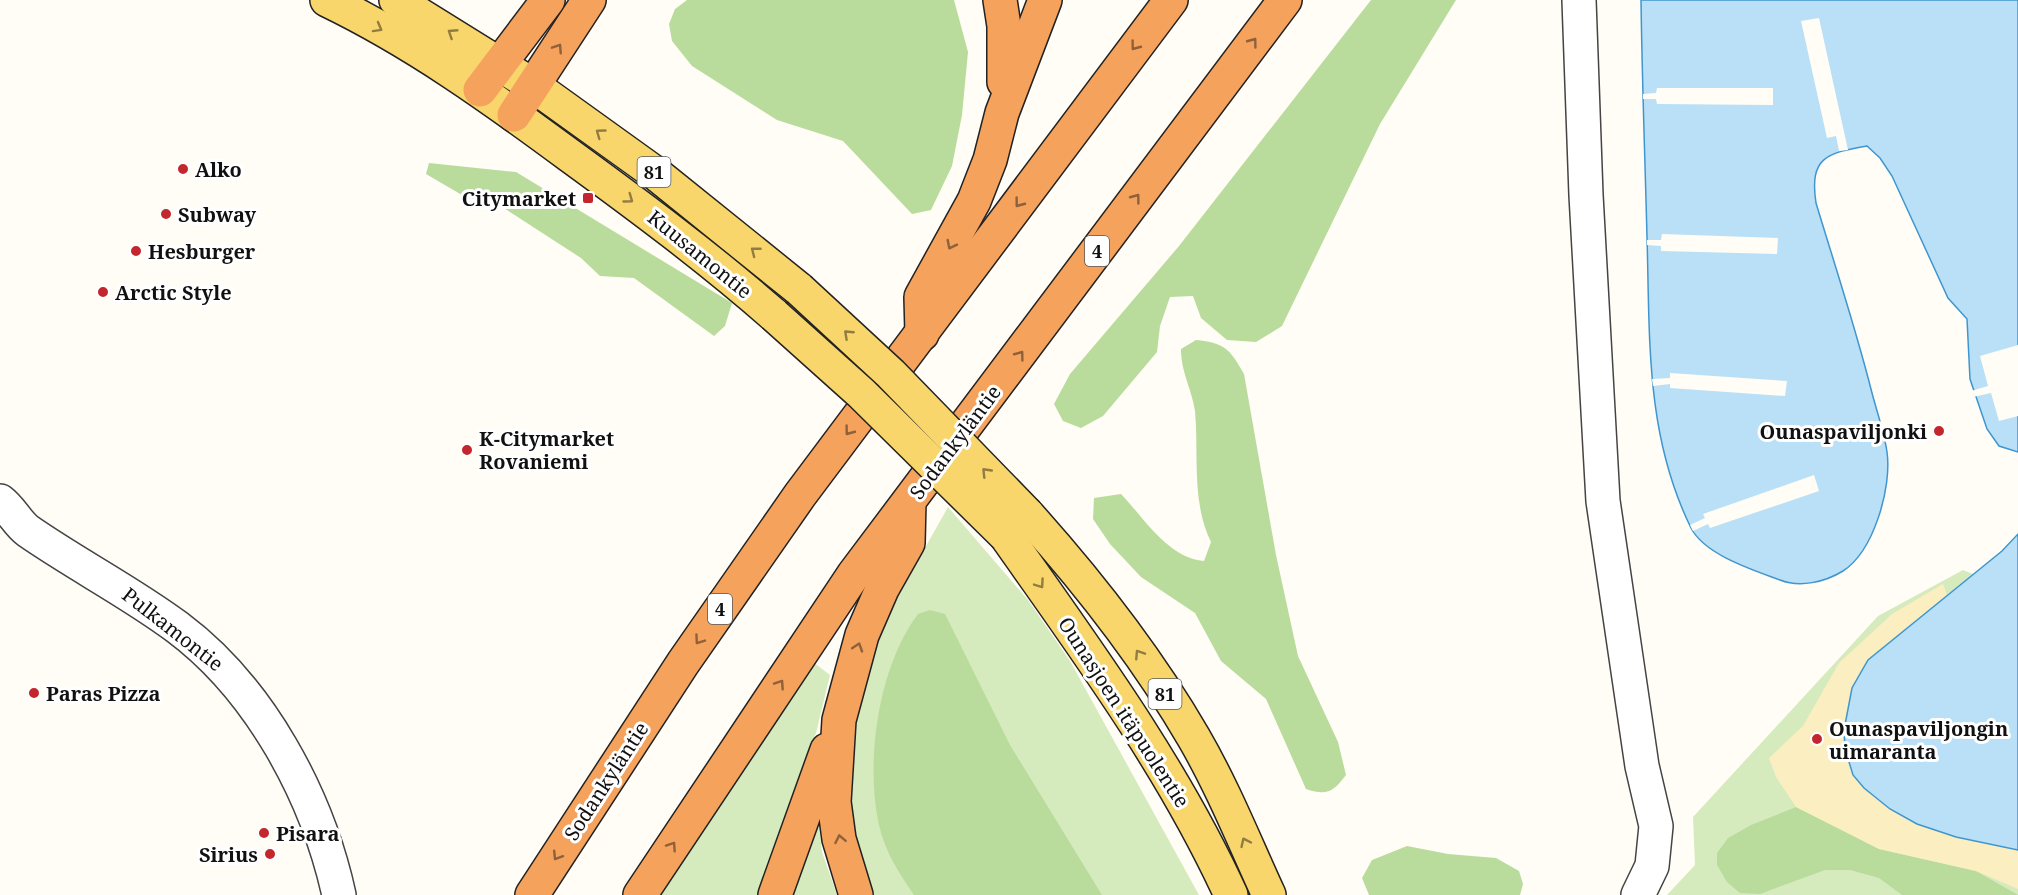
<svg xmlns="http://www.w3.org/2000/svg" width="2018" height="895" font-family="'Noto Serif',serif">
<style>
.green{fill:#d5ebbd}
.forest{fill:#b9dc9c}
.sand{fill:#fbeec1}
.water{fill:#b9e0f7;stroke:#3f96cf;stroke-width:1.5}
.pier{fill:#fffdf5}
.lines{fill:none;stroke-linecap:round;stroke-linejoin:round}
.minor-casing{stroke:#444;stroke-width:36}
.major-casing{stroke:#222;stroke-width:36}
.highway-casing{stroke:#222;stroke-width:36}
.minor{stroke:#fff;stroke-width:33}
.major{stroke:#f9d66b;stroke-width:33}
.highway{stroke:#f5a25d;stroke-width:33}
.major-bridge-casing{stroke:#222;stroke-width:36;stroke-linecap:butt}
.major-bridge{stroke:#f9d66b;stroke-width:33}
.oneway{stroke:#917d42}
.oneway2{stroke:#8e613b}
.poi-dot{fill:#c4262e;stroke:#fff;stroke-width:2}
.labels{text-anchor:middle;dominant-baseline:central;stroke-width:6;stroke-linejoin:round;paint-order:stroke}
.shield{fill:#fff;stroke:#585858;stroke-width:1.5}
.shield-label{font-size:18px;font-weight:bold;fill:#111}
.poi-label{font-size:20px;font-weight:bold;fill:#111;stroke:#fff;text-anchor:start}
.street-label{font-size:20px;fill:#111;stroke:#fff}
</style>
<rect width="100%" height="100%" fill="#fffdf5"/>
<g class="green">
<path d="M948,507L1028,600L1070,661L1199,895H871L850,828L854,718L877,641L890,610Z"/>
<path d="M1963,570L1973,574L1880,649L2000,848L2018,850V895H1667L1695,865L1693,817L1878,616Z"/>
<path d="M813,662L830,675L816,733L760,895H659Z"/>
<path d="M816,800L822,852L837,895H788Z"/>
</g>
<g class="forest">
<path d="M687,0H954L968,52L962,115L952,166L931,210L912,214L843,141L777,120L692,66L672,41L669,24L675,9Z"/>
<path d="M1371,0H1456L1380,124L1282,326L1256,342L1227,340L1201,318L1193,296L1170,297L1160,326L1157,352L1103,416L1081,428L1063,421L1054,404L1070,374L1179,246Z"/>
<path d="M429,163L516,172L732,303L725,326L714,336L634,278L600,276L581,258L496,203L467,198L426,174Z"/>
<path d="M1196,340C1225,343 1230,349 1244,374L1276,555L1298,656L1338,742L1346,775C1333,792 1327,796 1306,789L1266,699L1221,661L1195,613L1141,577L1110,544L1093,519L1094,498L1121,494C1144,518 1168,558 1204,561L1211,542C1191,501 1199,455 1195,411C1192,389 1181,373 1181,349Z"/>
<path d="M930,610L945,614L1010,745L1102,895H914C899,873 885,852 879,825C865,762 878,667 918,614Z"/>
<path d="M1796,807L1879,849L1976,871L2018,895H1902L1879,878L1850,870H1825L1760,894L1740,893L1727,882L1717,865V853L1728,838L1751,825Z"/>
<path d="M1407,846L1448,854L1496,858L1519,871L1523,884L1520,895H1369L1362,878L1372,860Z"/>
</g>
<path class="sand" d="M1943,584L1947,595L1868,660L1852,688L1956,837L2018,850V889L1976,871L1879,849L1796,807L1776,777L1769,758L1803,726L1839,663L1892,614Z"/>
<g class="water">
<path d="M1641,0H2018V452L1999,446L1987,429L1970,379L1967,319L1948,298L1892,176L1880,158L1867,146C1827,153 1809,157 1816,203C1835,266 1856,329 1872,393C1877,412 1884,432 1887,452C1892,487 1874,551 1843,571C1825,582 1800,588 1780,580C1753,570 1705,555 1691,528C1645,434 1650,338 1647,237C1645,158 1642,79 1641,0Z"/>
<path d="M2018,534V850L1956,837L1917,824L1890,809L1864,788L1853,775L1845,749L1844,730L1852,688L1868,660L2002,551Z"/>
</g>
<g class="pier">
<path d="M1819,18L1848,150L1839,151L1836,136L1827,138L1801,21Z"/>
<path d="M1657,88H1773V105L1657,104L1656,99H1643V94L1656,93Z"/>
<path d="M1662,234L1778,238L1777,254L1661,251V246L1647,245V240H1661Z"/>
<path d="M2018,345V416L1999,421L1991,393L1973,397L1971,391L1988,386L1980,356Z"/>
<path d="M1670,373L1787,381L1785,396L1670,388V384L1653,386L1652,379L1670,378Z"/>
<path d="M1814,475L1819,491L1710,528L1708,524L1693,531L1690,525L1705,518L1703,514Z"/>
</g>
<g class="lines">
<defs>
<g id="minor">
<path d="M1579,0L1586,195L1603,501L1642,766L1656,826L1652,866L1638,895"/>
<path d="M0,501C12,510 17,523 28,531C77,565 130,592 177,627C260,689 317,795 339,895"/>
</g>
<g id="major">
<path d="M327,0C414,42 492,98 569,155C639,206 709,258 774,315"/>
<path d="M396,0L534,86L655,173L799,289"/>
<path d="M1027,514C1089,583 1147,657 1194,738C1223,788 1245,843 1269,895"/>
<path d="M1006,536C1087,651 1172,766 1231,895"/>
</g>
<g id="highway">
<path d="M1000,0L1004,26V82"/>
<path d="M480,90L548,0"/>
<path d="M514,115L589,0"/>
<path d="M922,334L921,297L974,201L990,160L1002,113L1045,0"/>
<path d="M532,895L683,663L800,495L1171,0"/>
<path d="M640,895L854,574L1285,0"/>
<path d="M775,895L827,750"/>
<path d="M856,895L839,839L834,802L839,720L862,635L882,589L908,543L909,502"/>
</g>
</defs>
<use href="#minor" class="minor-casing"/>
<use href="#major" class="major-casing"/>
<use href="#highway" class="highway-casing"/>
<use href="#minor" class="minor"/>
<use href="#major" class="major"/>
<use href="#highway" class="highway"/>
<defs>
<g id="major-bridge">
<path d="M799,289L891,374L1027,514"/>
<path d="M774,315L861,393L1006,536"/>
</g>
</defs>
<use href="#major-bridge" class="major-bridge-casing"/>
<use href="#major-bridge" class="major-bridge"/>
</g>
<defs><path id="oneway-chevron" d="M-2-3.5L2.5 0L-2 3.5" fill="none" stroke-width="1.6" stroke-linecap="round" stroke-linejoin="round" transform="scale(1.5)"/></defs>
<g class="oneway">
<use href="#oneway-chevron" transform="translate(378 28) rotate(29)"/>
<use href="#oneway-chevron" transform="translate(452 33) rotate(-147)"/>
<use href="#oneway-chevron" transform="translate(600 133) rotate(-144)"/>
<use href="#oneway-chevron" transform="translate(629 199) rotate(36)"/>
<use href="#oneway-chevron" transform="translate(755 251) rotate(-142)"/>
<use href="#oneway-chevron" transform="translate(848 334) rotate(-137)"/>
<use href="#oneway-chevron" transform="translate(986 472) rotate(-134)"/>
<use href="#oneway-chevron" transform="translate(1040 584) rotate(55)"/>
<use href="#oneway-chevron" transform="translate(1139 654) rotate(-123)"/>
<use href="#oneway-chevron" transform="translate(1245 842) rotate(-115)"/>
</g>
<g class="oneway2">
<use href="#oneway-chevron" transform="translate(1253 42) rotate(-53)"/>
<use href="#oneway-chevron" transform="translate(1135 46) rotate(127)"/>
<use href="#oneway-chevron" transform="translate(558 48) rotate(-57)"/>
<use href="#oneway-chevron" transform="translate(1136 198) rotate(-53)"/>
<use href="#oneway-chevron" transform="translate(1019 203) rotate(127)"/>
<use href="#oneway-chevron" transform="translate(951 245) rotate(117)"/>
<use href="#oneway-chevron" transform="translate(1020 355) rotate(-53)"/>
<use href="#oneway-chevron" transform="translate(849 431) rotate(127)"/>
<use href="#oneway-chevron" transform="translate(699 640) rotate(125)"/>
<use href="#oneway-chevron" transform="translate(858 647) rotate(-72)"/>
<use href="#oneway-chevron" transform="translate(780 684) rotate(-56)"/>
<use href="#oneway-chevron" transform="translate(840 839) rotate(-101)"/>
<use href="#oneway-chevron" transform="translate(672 846) rotate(-56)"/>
<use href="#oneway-chevron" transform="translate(557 856) rotate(122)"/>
</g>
<g class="poi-dot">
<circle cx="183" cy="169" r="6"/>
<rect x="582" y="192" width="12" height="12" rx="3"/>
<circle cx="166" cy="214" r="6"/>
<circle cx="136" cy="251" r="6"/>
<circle cx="103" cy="292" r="6"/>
<circle cx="1939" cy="431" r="6"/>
<circle cx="467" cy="450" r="6"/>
<circle cx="34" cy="693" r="6"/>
<circle cx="1817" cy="739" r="6"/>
<circle cx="264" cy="833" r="6"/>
<circle cx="270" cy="854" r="6"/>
</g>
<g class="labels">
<g class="shield">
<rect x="637.5" y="157" width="33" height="30" rx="4.5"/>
<rect x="1085" y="236" width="24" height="30" rx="4.5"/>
<rect x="708" y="594" width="24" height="30" rx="4.5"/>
<rect x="1148.5" y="679" width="33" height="30" rx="4.5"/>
</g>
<g class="shield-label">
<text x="654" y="172">81</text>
<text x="1097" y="251">4</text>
<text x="720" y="609">4</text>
<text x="1165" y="694">81</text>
</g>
<g class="poi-label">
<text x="195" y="169">Alko</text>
<text x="576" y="198" text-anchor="end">Citymarket</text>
<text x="178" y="214">Subway</text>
<text x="148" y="251">Hesburger</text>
<text x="115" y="292">Arctic Style</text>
<text x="1927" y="431" text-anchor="end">Ounaspaviljonki</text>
<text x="479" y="438">K-Citymarket<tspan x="479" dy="23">Rovaniemi</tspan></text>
<text x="46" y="693">Paras Pizza</text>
<text x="1829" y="728">Ounaspaviljongin<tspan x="1829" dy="23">uimaranta</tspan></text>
<text x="276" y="833">Pisara</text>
<text x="258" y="854" text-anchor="end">Sirius</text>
</g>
<g class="street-label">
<text transform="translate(700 254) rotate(39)">Kuusamontie</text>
<text transform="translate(955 442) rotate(-53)">Sodankyläntie</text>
<text transform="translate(173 629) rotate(38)">Pulkamontie</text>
<text transform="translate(1124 712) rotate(57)">Ounasjoen itäpuolentie</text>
<text transform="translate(606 781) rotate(-57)">Sodankyläntie</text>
</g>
</g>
</svg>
